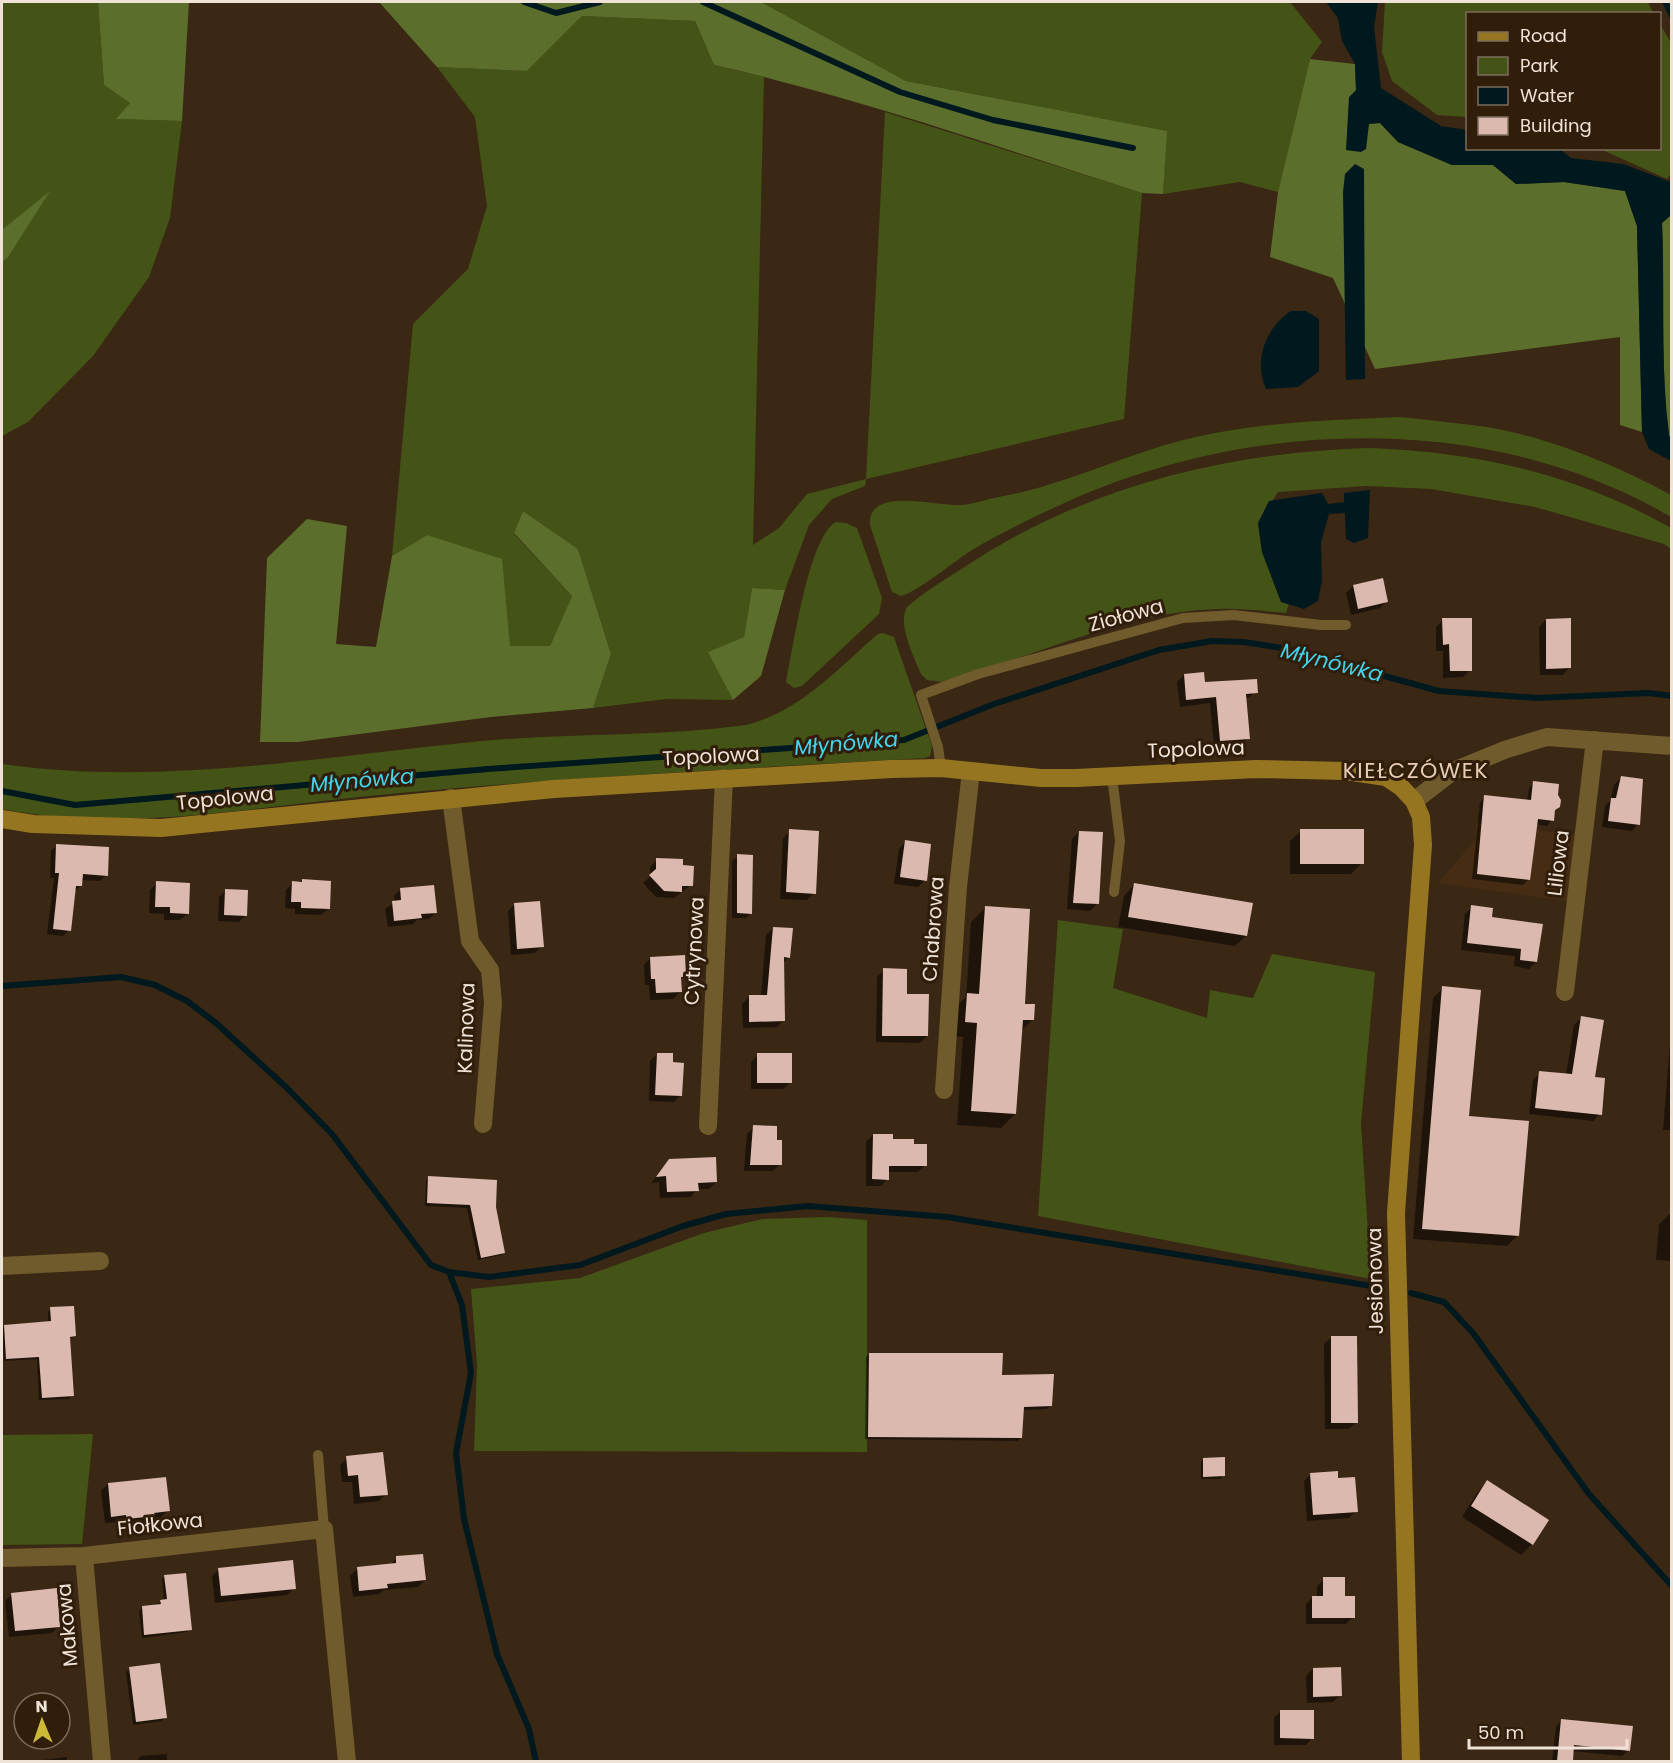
<svg xmlns="http://www.w3.org/2000/svg" width="1673" height="1763" font-family="Poppins,sans-serif">
<style>
.built{fill:#452c13}
.green{fill:#445416}
.forest{fill:#5c6e2b}
.water{fill:#00191e}
.shadow{fill:#0007}
.lines{fill:none;stroke-linecap:round;stroke-linejoin:round}
.stream{stroke:#00191e;stroke-width:6}
.building{fill:#dbb9af}
.lane{stroke:#705b2c;stroke-width:10}
.street{stroke:#705b2c;stroke-width:18}
.secondary{stroke:#967521;stroke-width:18}
.labels{text-anchor:middle;dominant-baseline:central;stroke-width:6;stroke-linejoin:round;paint-order:stroke}
.street-label{font-size:20px;fill:#efe2d7;stroke:#301d0a}
.water-label{font-size:21px;font-style:italic;fill:#41d5ee;stroke:#301d0a}
.quarter-label{font-size:22px;letter-spacing:1.5px;fill:#e7cdb6;stroke:#301d0a}
</style>
<rect width="100%" height="100%" fill="#3a2714"/>
<path class="built" d="M1476,822L1575,835L1567,901L1438,883L1475,840Z"/>
<g class="green">
<path d="M2,2H98L104,85L130,103L117,119L182,121L170,218L149,277L93,356L28,422L2,436Z"/>
<path d="M761,2H1290L1322,42L1310,59L1278,192L1240,182L1163,194L1166,131L906,81Z"/>
<path d="M1385,2H1648L1653,13L1468,14L1467,117L1437,115L1392,81L1382,52Z"/>
<path d="M582,16L695,21L714,65L764,77L753,545L779,528L807,494L866,479L885,112L1142,193L1124,419L866,479L865,486L832,499L809,525L785,590L752,588L744,637L709,652L733,700L666,699L593,708L611,654L578,549L523,511L514,534L572,596L550,646H510L427,535L392,556L413,324L468,269L487,206L475,117L437,67L527,71Z"/>
<path d="M1660,24L1671,43V173L1667,179L1600,149L1660,148Z"/>
<path d="M1400,417C1429,420 1458,423 1487,427C1548,437 1617,465 1671,495V517C1492,412 1257,418 1071,500C1036,516 1001,532 969,552C952,563 919,591 901,596L892,592L870,525C867,486 935,506 959,505C972,505 986,499 999,497C1067,485 1128,452 1196,437C1263,422 1331,420 1400,417Z"/>
<path d="M1370,448C1478,452 1576,474 1671,528V549L1664,544L1535,507L1431,489L1366,486L1278,492L1258,523L1262,552L1281,601L1289,604L1286,613C1264,611 1240,608 1217,609C1122,612 1033,658 942,682L927,680L921,674C914,657 897,624 907,607C924,592 944,580 963,568C1083,487 1227,452 1370,448Z"/>
<path d="M836,522L846,523L857,528L882,598L879,614L802,686L794,688L786,682L787,676C794,644 809,536 836,522Z"/>
<path d="M883,633L894,637L896,643L932,746L930,756L925,758C750,768 575,777 400,793C268,804 133,834 2,809V764C162,787 322,756 482,741C569,733 659,737 746,725C801,711 836,670 878,634Z"/>
<path d="M1058,920L1123,929L1113,988L1207,1018L1210,990L1253,998L1272,954L1375,972L1361,1123L1371,1279L1038,1216Z"/>
<path d="M828,1217L867,1220V1452L474,1451L477,1365L471,1289L580,1278L704,1233L762,1219Z"/>
<path d="M93,1434L82,1544L2,1545V1435Z"/>
</g>
<g class="forest">
<path d="M98,2H189L182,121L116,119L130,103L104,85Z"/>
<path d="M379,2H761L906,81L1167,131L1163,194L1142,193C1000,148 859,98 714,65L695,21L582,16L527,71L437,67Z"/>
<path d="M1310,59L1355,64L1356,90L1348,124L1380,123L1398,142L1452,165H1493L1516,184L1564,182L1625,191L1637,226L1642,432L1620,425V337L1375,369L1333,278L1270,257L1278,192Z"/>
<path d="M50,191L8,257L2,262V230Z"/>
<path d="M1671,215V440L1669,435C1660,365 1665,294 1662,223Z"/>
<path d="M523,511L578,549L611,654L593,708L491,717L298,742H260L267,558L307,519L347,526L336,644L376,647L392,556L427,535L502,559L510,646H550L572,596L514,533Z"/>
<path d="M752,588L785,590L761,676L733,700L708,652L744,637Z"/>
</g>
<g class="water">
<path d="M1326,2H1378L1374,27L1381,88L1441,126L1467,130L1468,148L1560,149L1571,158L1623,164L1671,182V215L1662,223C1665,294 1660,365 1669,435L1671,440V461L1649,449L1642,432L1637,226L1625,191L1564,182L1516,184L1493,165H1452L1398,142L1380,123L1369,124L1366,149L1361,152L1346,150L1349,97L1356,90L1355,64L1342,41L1338,18Z"/>
<path d="M1355,164L1364,169L1365,379L1346,380L1343,192L1345,174Z"/>
<path d="M1291,311H1306L1319,319V371L1298,387L1266,389C1253,361 1266,327 1291,311Z"/>
<path d="M1370,490L1368,538L1354,543L1346,539L1345,513L1329,514L1321,542L1322,581L1318,601L1304,609L1281,602L1262,552L1258,523L1269,501L1322,493L1328,504L1344,502V493Z"/>
</g>
<g class="shadow">
<path d="M1382,580L1387,601L1380,608L1351,615L1346,593L1353,586Z"/>
<path d="M1443,620L1470,670L1463,677L1443,678V651H1436V627Z"/>
<path d="M1546,620L1569,668L1563,675H1540L1539,627Z"/>
<path d="M1184,675L1204,684L1256,692L1245,700L1248,738L1241,745L1214,747L1210,703L1180,707L1177,682Z"/>
<path d="M1621,778L1638,824L1632,831L1602,827L1605,806L1610,801L1614,785Z"/>
<path d="M1534,783L1553,811L1552,820L1547,826L1535,824L1528,880L1523,885L1472,879L1480,802L1485,797L1527,801L1529,788Z"/>
<path d="M790,831L814,893L807,900L780,899L783,838Z"/>
<path d="M1301,831L1362,863L1351,874H1290V841Z"/>
<path d="M1079,832L1097,904L1090,911L1067,909L1072,839Z"/>
<path d="M905,842L925,880L918,887L894,884L899,849Z"/>
<path d="M57,845L106,875L100,881L81,880V885L74,892L69,930L63,936L47,934L54,878H50L51,851Z"/>
<path d="M738,856L751,913L746,918H732V861Z"/>
<path d="M657,860L681,867L691,885L674,898L656,897L643,883L650,877V867Z"/>
<path d="M303,881L328,909L321,915L295,914V909L285,908L286,890L293,883Z"/>
<path d="M157,883L187,914L180,920H164V914L149,913L150,890Z"/>
<path d="M1134,885L1246,936L1235,946L1118,927L1124,896Z"/>
<path d="M401,889L436,912L429,919L417,920L413,924L388,927L385,909L395,902L394,896Z"/>
<path d="M226,890L246,915L239,922L218,921L219,897Z"/>
<path d="M514,905L542,946L535,953L511,955L508,911Z"/>
<path d="M986,907L1023,1005L1033,1019L1021,1031L1015,1114L1001,1128L957,1125L963,1037L951,1036L953,1009L966,997L971,922Z"/>
<path d="M1472,907L1490,918L1536,962L1529,969L1514,966L1515,956L1461,950L1465,914Z"/>
<path d="M773,928L789,957L782,964L783,1020L777,1027L743,1028L742,1004L749,997H761L766,935Z"/>
<path d="M650,958L684,976L680,980V992L673,999L650,1000L649,985H645L644,965Z"/>
<path d="M884,970L905,996L927,1036L920,1043L876,1042L877,977Z"/>
<path d="M1443,988L1467,1117L1517,1236L1507,1246L1413,1239L1433,998Z"/>
<path d="M1581,1018L1600,1114L1593,1121L1529,1114L1533,1080L1540,1073L1566,1075L1574,1025Z"/>
<path d="M1671,1032H1672V1130H1663Z"/>
<path d="M657,1054L671,1064L681,1095L674,1102L649,1101L650,1061Z"/>
<path d="M758,1055L790,1083L783,1089H751V1062Z"/>
<path d="M754,1127L775,1141L780,1164L773,1171H744L747,1134Z"/>
<path d="M873,1135L913,1145L925,1165L918,1172H888L887,1179L881,1186H866V1142Z"/>
<path d="M670,1160L716,1182L709,1189H697L691,1197L660,1198L659,1182L651,1183Z"/>
<path d="M429,1178L494,1207L504,1252L501,1255L478,1260L467,1208L425,1206L426,1181Z"/>
<path d="M1670,1214L1672,1261L1656,1260L1659,1224Z"/>
<path d="M51,1309L75,1336L69,1339L72,1395L69,1399L39,1400L37,1359L4,1361L2,1329L4,1326L48,1323V1312Z"/>
<path d="M1331,1338L1356,1422L1349,1429H1325L1324,1344Z"/>
<path d="M870,1354L1001,1377L1050,1406L1047,1409L1022,1410L1021,1438L1017,1441L865,1439L866,1357Z"/>
<path d="M347,1458L386,1494L379,1501L354,1504L352,1482H342L340,1465Z"/>
<path d="M1204,1459L1223,1476L1220,1479H1201V1462Z"/>
<path d="M1311,1474L1337,1480L1356,1511L1349,1518L1307,1521L1304,1481Z"/>
<path d="M1488,1482L1547,1520L1532,1544L1521,1555L1462,1517L1477,1493Z"/>
<path d="M108,1484L168,1510L161,1517L151,1518L146,1523L120,1525V1522L105,1523L101,1491Z"/>
<path d="M397,1558L425,1580L418,1587L384,1590L379,1594L353,1597L350,1576L357,1569L389,1566Z"/>
<path d="M219,1569L294,1588L287,1595L215,1603L212,1576Z"/>
<path d="M165,1576L190,1629L187,1632L142,1638L139,1610L164,1601L162,1579Z"/>
<path d="M1324,1579L1353,1617L1346,1624H1306V1604L1313,1597H1317V1586Z"/>
<path d="M12,1594L59,1626L52,1633L9,1637L5,1601Z"/>
<path d="M130,1669L165,1718L162,1721L133,1725L126,1672Z"/>
<path d="M1313,1669L1340,1695L1333,1702L1307,1703L1306,1676Z"/>
<path d="M1281,1711L1312,1738L1306,1745H1274V1718Z"/>
<path d="M1561,1721L1628,1750L1622,1756L1572,1751L1571,1762H1552L1556,1727Z"/>
<path d="M167,1754V1762H136L141,1756Z"/>
<path d="M67,1757V1762H41L43,1760Z"/>
</g>
<g class="lines">
<g class="stream">
<path d="M524,2L556,13L600,2"/>
<path d="M703,2L900,92L993,120L1133,148"/>
<path d="M1665,2L1672,16"/>
<path d="M2,791L75,805L488,769L904,740L994,704L1159,650L1212,641L1244,642L1282,648L1439,691L1537,698L1649,693L1672,696"/>
<path d="M2,986L121,977L155,985L187,1001L216,1023L287,1088L332,1134L431,1265L449,1272L489,1277L580,1265L683,1226L726,1214L808,1206L947,1217L1378,1287"/>
<path d="M449,1272L462,1305L471,1373L456,1453L464,1519L497,1654L529,1729L536,1762"/>
<path d="M1411,1293L1444,1302L1473,1333L1589,1494L1672,1586"/>
</g>
</g>
<g class="building">
<path d="M1383,578L1388,602L1358,609L1353,585Z"/>
<path d="M1442,618H1472V671H1450L1449,644L1443,645Z"/>
<path d="M1571,618V668L1546,669V619Z"/>
<path d="M1204,672L1205,682L1257,679L1258,693L1246,694L1250,739L1220,741L1216,697L1186,700L1184,674Z"/>
<path d="M1621,776L1643,779L1640,825L1608,821L1611,798H1616Z"/>
<path d="M1533,781L1559,784L1558,795L1561,800L1560,807L1555,810L1554,821L1538,819L1530,880L1477,874L1484,795L1531,800Z"/>
<path d="M789,829L819,831L816,894L786,892Z"/>
<rect x="1300" y="829" width="64" height="35"/>
<path d="M1079,831L1103,832L1099,904L1073,903Z"/>
<path d="M905,840L931,844L927,881L900,877Z"/>
<path d="M56,844L109,847L108,876L83,874L82,886H76L71,931L53,929L59,873H55Z"/>
<path d="M737,854L753,855L752,914L737,913Z"/>
<path d="M656,858L683,859V865L694,866L693,886H682V892L664,891L649,875L656,869Z"/>
<path d="M302,879L331,881L330,909L301,908V902H291L292,881L302,882Z"/>
<path d="M156,881L190,883L189,914L170,913V907H155Z"/>
<path d="M1134,883L1253,903L1247,936L1128,917Z"/>
<path d="M434,885L437,913L421,914L422,918L394,921L392,901L401,900L400,888Z"/>
<path d="M225,889L248,890L247,916L224,915Z"/>
<path d="M540,901L544,947L517,949L514,903Z"/>
<path d="M1471,905L1493,908L1492,917L1543,924L1537,962L1520,960L1521,949L1467,943Z"/>
<path d="M985,906L1030,909L1025,1004H1035L1034,1020H1023L1016,1114L971,1111L977,1023L965,1022L967,993L979,994Z"/>
<path d="M773,927L793,928L790,958L784,957L785,1021L749,1022V995H767Z"/>
<path d="M685,955L686,977H681L682,992L656,993L655,979H651L650,957Z"/>
<path d="M883,968L907,969V994H929L928,1036H882Z"/>
<path d="M1442,986L1481,990L1469,1116L1529,1121L1519,1236L1422,1229Z"/>
<path d="M1581,1016L1604,1020L1595,1077L1605,1078L1602,1115L1535,1108L1539,1071L1572,1074Z"/>
<path d="M657,1053H673V1062L684,1063L682,1096L655,1095Z"/>
<rect x="757" y="1053" width="35" height="30"/>
<path d="M753,1125L777,1126V1140H782V1165H750Z"/>
<path d="M873,1134H893V1139H914V1144H927V1166H889V1180L872,1179Z"/>
<path d="M716,1157L717,1182L698,1183L699,1191L667,1192L666,1176L656,1177L669,1159Z"/>
<path d="M428,1176L497,1180L496,1207L505,1253L481,1258L470,1205L427,1203Z"/>
<path d="M74,1306L76,1336L70,1337L74,1396L42,1398L39,1357L6,1359L4,1325L51,1321L50,1307Z"/>
<path d="M1331,1336H1357L1358,1423H1331Z"/>
<path d="M869,1353H1003L1002,1375L1054,1374L1052,1406L1024,1407L1022,1438L868,1437Z"/>
<path d="M383,1452L388,1495L360,1497L358,1475L348,1476L346,1456Z"/>
<path d="M1225,1457V1476L1203,1477V1458Z"/>
<path d="M1338,1471V1478L1355,1477L1358,1512L1313,1515L1310,1473Z"/>
<path d="M166,1477L170,1511L154,1513L155,1516L127,1519L126,1515L111,1517L108,1483Z"/>
<path d="M1487,1480L1549,1520L1533,1545L1471,1506Z"/>
<path d="M423,1554L426,1580L387,1584L388,1588L359,1591L357,1567L396,1563V1556Z"/>
<path d="M293,1560L296,1589L221,1596L218,1568Z"/>
<path d="M186,1573L192,1630L144,1635L142,1606L161,1604L160,1600L167,1599L164,1575Z"/>
<path d="M1323,1577H1345V1596H1355V1618H1312V1596H1323Z"/>
<path d="M57,1588L60,1627L15,1631L11,1593Z"/>
<path d="M160,1663L167,1718L136,1722L129,1667Z"/>
<path d="M1341,1667L1342,1696L1313,1697V1668Z"/>
<path d="M1280,1710H1314V1739L1280,1738Z"/>
<path d="M1561,1719L1633,1726L1630,1751L1574,1745L1573,1761H1557Z"/>
</g>
<g class="lines">
<g class="lane">
<path d="M941,768L938,747L921,695L978,674L1183,618L1234,615L1321,625H1346"/>
<path d="M1112,776L1120,841L1114,892"/>
<path d="M318,1455L324,1529"/>
</g>
<g class="street">
<path d="M451,798L470,941L490,970L493,1003L483,1124"/>
<path d="M1414,801L1453,771L1507,749L1547,737L1672,746"/>
<path d="M1565,992L1595,740"/>
<path d="M944,1090L958,887L971,771"/>
<path d="M708,1126L724,778"/>
<path d="M2,1266L100,1261"/>
<path d="M84,1556L102,1762"/>
<path d="M2,1558L84,1556L324,1529L347,1762"/>
</g>
<path class="secondary" d="M2,819L33,824L161,828L554,789L891,769L941,768L1041,778H1076L1256,769L1345,771L1386,777L1401,787L1414,801L1421,817L1423,845L1396,1213L1411,1762"/>
</g>
<g class="labels">
<g class="street-label">
<text transform="translate(1126 615) rotate(-15)">Ziołowa</text>
<text transform="translate(1196 749) rotate(-2)">Topolowa</text>
<text transform="translate(711 756) rotate(-3)">Topolowa</text>
<text transform="translate(225 798) rotate(-6)">Topolowa</text>
<text transform="translate(1558 863) rotate(-83)">Liliowa</text>
<text transform="translate(933 929) rotate(-86)">Chabrowa</text>
<text transform="translate(694 951) rotate(-87)">Cytrynowa</text>
<text transform="translate(466 1028) rotate(-88)">Kalinowa</text>
<text transform="translate(1375 1281) rotate(-91)">Jesionowa</text>
<text transform="translate(160 1524) rotate(-6)">Fiołkowa</text>
<text transform="translate(67 1625) rotate(-95)">Makowa</text>
</g>
<g class="water-label">
<text transform="translate(1332 662) rotate(14)">Młynówka</text>
<text transform="translate(846 743) rotate(-5)">Młynówka</text>
<text transform="translate(362 780) rotate(-5)">Młynówka</text>
</g>
<g class="quarter-label">
<text x="1416" y="770">KIEŁCZÓWEK</text>
</g>
</g>
<rect width="1673" height="1763" fill="none" stroke="#efe2d7" stroke-width="6"/>
<rect x="1466" y="12" width="195" height="138" fill="#301d0a" stroke="#7c6c5c" stroke-width="1.5"/>
<rect x="1478" y="32" width="30" height="9" fill="#967521" stroke="#7c6c5c" stroke-width="1.5"/>
<text x="1520" y="42" font-size="18" fill="#efe2d7">Road</text>
<rect x="1478" y="57" width="30" height="18" fill="#445416" stroke="#7c6c5c" stroke-width="1.5"/>
<text x="1520" y="72" font-size="18" fill="#efe2d7">Park</text>
<rect x="1478" y="87" width="30" height="18" fill="#00191e" stroke="#7c6c5c" stroke-width="1.5"/>
<text x="1520" y="102" font-size="18" fill="#efe2d7">Water</text>
<rect x="1478" y="117" width="30" height="18" fill="#dbb9af" stroke="#7c6c5c" stroke-width="1.5"/>
<text x="1520" y="132" font-size="18" fill="#efe2d7">Building</text>
<g transform="translate(42 1721) rotate(358)"><circle r="28" fill="#301d0a" stroke="#7c6c5c" stroke-width="1.5"/>
<path d="M0-4.5L10 22L0 15L-10 22Z" fill="#cdb938"/>
<text y="-9" font-size="16" font-weight="bold" text-anchor="middle" fill="#efe2d7">N</text>
</g>
<path d="M1469 1739v9h158v-9" fill="none" stroke="#efe2d7" stroke-width="3"/>
<text x="1478" y="1739" font-size="18" fill="#efe2d7" stroke="#301d0a" stroke-width="4.5" paint-order="stroke">50 m</text>
</svg>
